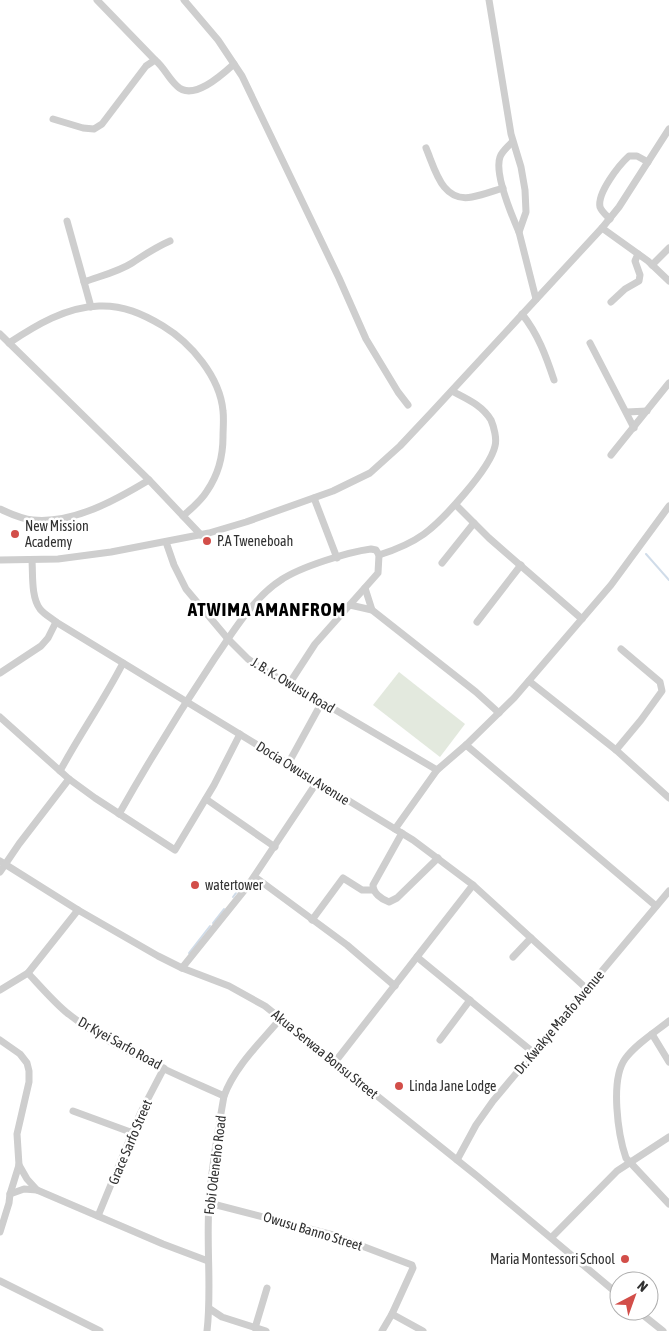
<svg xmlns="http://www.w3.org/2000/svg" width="669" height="1331" font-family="'Asap Condensed',sans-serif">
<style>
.green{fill:#e3e9de}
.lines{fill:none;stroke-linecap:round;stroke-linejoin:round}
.stream{stroke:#d0dce9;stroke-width:2}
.minor{stroke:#cecece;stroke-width:7}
.poi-dot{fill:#d24e49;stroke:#fff;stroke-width:2}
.labels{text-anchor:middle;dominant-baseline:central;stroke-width:5;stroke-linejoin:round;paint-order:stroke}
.poi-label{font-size:14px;fill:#313131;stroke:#fff;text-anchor:start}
.street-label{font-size:14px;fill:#313131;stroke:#fff}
.district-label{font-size:19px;font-weight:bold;letter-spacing:1px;fill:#000;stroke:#fff}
</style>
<rect width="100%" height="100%" fill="#fff"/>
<path class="green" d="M399,672L465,724L440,757L373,705Z"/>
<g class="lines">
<g class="stream">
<path d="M646,554L669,580"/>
<path d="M233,897L244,882"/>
<path d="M213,923L224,909"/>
<path d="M189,953L210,926"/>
</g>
<g class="minor">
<path d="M97,0L155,60"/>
<path d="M184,0L218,40L242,76L339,278L366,339L398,392L408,405"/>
<path d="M489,0L511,134L521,167L525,190L526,212L519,232L536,299"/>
<path d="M53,119L83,128L94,129L102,124L146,66L155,60C164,67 168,78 177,86C193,102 223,74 234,64"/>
<path d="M512,142C509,146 502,151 500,157C494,174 512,216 519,232"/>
<path d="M426,148C435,169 442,203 472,197C483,195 493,191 503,188"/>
<path d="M610,219C606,215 602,212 600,207C597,193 619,165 629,156H637L648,162"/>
<path d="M67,221L91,307"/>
<path d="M602,228L648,261L669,281"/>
<path d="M652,265L669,248"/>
<path d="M84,282C100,276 118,272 132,263C146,254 154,248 170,241"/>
<path d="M611,302L625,289L639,281L640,275L635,261L638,254"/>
<path d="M522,314C538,334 546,356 554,380"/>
<path d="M0,334L149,480L201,535"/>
<path d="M9,343C36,325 66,307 99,306C123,305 143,314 163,326C191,343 220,377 223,411C224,419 223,429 223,437C223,457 218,475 207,491C201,501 192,508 183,516"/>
<path d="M590,343L634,428"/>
<path d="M627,412L647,411"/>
<path d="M611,455L669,383"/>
<path d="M314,498L337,558"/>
<path d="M456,505L489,538L582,619"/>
<path d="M0,509C11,514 21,519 33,520C73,524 116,500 149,480"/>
<path d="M166,542L174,565L186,589L228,639L248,659L264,670L322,702L437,770"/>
<path d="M0,560L58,559L111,552L209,533L246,522L333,491L370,473L400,446L432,412L602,228L619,207L669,129"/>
<path d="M32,561C33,575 31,597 40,609C44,614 51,618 56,622L413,840L473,885L587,989"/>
<path d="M442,563L474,523"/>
<path d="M365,588L372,610"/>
<path d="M350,605L372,610L476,692L499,713"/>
<path d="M477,622L521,565"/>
<path d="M0,673L41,646L48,638L56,622"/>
<path d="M529,681L616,750L669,798"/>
<path d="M289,684L315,644L378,573L379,555"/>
<path d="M0,717L69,779L95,798L175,850L214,785L240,734"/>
<path d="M466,745L656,906"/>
<path d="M616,750L641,720L662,691L660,682L621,649"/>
<path d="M288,764L322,702"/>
<path d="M60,771C80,734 104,700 123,663"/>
<path d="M206,799L275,847"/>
<path d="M119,814C149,761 181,709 215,658C233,632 254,597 281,580C300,567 348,552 371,549L376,550L379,555C395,550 410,544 424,534C443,520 490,469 495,446C497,439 494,427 491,420C482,405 467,399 452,391"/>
<path d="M395,829L437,770L466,745L514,698L611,585L669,506"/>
<path d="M402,833L373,885C373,893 381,899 389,902L397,898L438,858"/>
<path d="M0,861L78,910L158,956L182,968L229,986L265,1006L477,1176L619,1295"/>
<path d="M0,872L19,844L69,779"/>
<path d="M255,877L347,945L395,986"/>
<path d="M312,920L343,878L362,890H373"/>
<path d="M417,957L534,1053"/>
<path d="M513,957L531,938"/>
<path d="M182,968L247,887L317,782"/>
<path d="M28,973C40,986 52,1000 66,1012C109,1047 173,1073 224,1096"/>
<path d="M0,990L28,973L78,910"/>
<path d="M669,1021C654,1033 636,1044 625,1059C610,1080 618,1135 626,1158L669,1204"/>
<path d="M652,1034L669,1062"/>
<path d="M0,1040L20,1054L27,1063L29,1071V1082L17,1134L19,1165L10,1194L9,1203L0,1232"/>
<path d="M440,1040L470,1000"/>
<path d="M335,1062L473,885"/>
<path d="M73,1111L133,1133"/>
<path d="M457,1160L476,1125L493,1101L669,891"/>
<path d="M19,1165L27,1179L37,1190"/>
<path d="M10,1194L24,1189L37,1190L163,1244L208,1261"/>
<path d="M209,1203L333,1235L412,1265L413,1268L392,1314L382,1331"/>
<path d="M98,1216L140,1114L164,1068"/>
<path d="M552,1237L617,1171L669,1137"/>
<path d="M0,1281L100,1331"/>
<path d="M210,1309L222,1317L266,1331"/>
<path d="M638,1311L663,1331"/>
<path d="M392,1314L423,1331"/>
<path d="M255,1328L267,1288"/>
<path d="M207,1331C212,1289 206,1246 209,1204C211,1170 218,1130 224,1096C235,1066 261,1042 281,1018"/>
</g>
</g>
<g class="poi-dot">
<circle cx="15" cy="534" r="5"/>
<circle cx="207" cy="541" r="5"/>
<circle cx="195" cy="885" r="5"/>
<circle cx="399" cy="1086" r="5"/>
<circle cx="625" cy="1259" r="5"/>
</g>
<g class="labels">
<g class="poi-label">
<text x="25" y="526">New Mission<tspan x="25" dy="16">Academy</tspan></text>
<text x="217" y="541">P.A Tweneboah</text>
<text x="205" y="885">watertower</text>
<text x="409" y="1086">Linda Jane Lodge</text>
<text x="615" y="1259" text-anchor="end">Maria Montessori School</text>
</g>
<g class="street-label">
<text transform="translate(293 685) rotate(31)">J. B. K. Owusu Road</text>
<text transform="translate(303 773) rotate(32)">Docia Owusu Avenue</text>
<text transform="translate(559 1022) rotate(-50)">Dr. Kwakye Maafo Avenue</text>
<text transform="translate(120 1043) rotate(29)">Dr Kyei Sarfo Road</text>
<text transform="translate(325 1054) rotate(39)">Akua Serwaa Bonsu Street</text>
<text transform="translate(130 1142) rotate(-67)">Grace Sarfo Street</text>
<text transform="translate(215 1165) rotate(-83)">Fobi Odeneho Road</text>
<text transform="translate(313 1231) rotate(17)">Owusu Banno Street</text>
</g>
<g class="district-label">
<text x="267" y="609">ATWIMA AMANFROM</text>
</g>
</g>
<g transform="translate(634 1296) rotate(41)"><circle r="24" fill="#ffffff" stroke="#adadad"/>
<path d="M0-4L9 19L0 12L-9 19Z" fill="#d24e49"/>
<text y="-8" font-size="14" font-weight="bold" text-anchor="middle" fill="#313131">N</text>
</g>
</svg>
